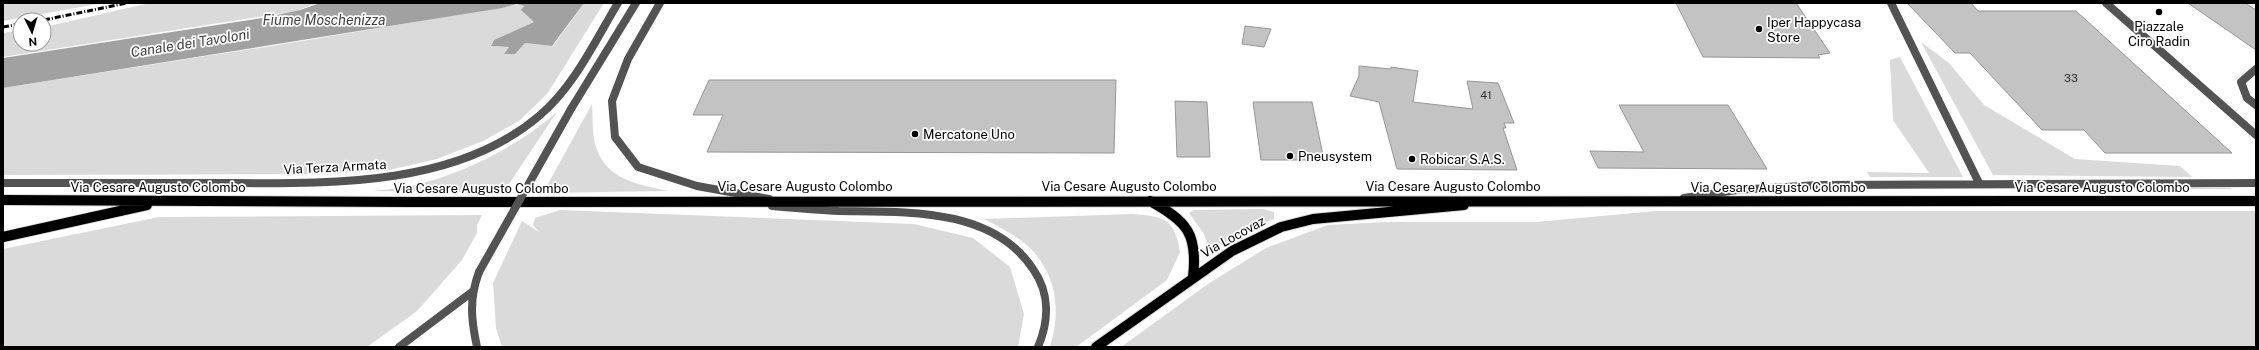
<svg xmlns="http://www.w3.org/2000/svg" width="2259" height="350" viewBox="0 0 2259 350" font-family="'Public Sans',sans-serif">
  <rect width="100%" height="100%" fill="#fff"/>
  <path fill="#dadada" d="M3 3H103L3 21Z
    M150 3H317L296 11 3 57V33L20 30V44H44V27Z
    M584 3H604L547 94 519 121 483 141 437 159 385 171 310 174 3 175V88L290 43 521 4 534 22 494 40 491 46 509 47 504 54 525 43 553 46Z
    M1921 42 1949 63 1984 105 2075 159 2180 166 2192 177 1993 175Z
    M1900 57 1963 177H1870L1867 172 1929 173 1893 120 1890 60Z
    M592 104C593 116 592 132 595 144 605 180 637 184 668 191L543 193Z
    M557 112 503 193 373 191C388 189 404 188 419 184 468 172 519 145 557 112Z
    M1801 188H2230L2232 189H1803Z
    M1263 209 1274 212V219L1255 226 1223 244H1207L1204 234 1189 213 1194 210Z
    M560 210 914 224 973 238 1010 267 1024 314 1018 347H502L496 328 493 283 522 221 539 232 533 225 535 218Z
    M1656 211H2255L2256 347H1121L1208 284 1266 248 1328 225 1385 222H1536Z
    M1132 214C1164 217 1174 217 1180 252L1167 280 1076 347H1050C1061 312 1057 276 1031 249 1018 236 999 227 984 219Z
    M482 215 477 225V233L462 260 417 311 367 347H3V249L159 217Z"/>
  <path fill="#a1a1a1" d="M320 3H584L552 46 525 43 515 54H504L509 47 491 46 494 40 534 22 521 10 524 6 517 4 502 8 3 88V58L262 18 300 10Z"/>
  <path fill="#c3c3c3" stroke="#979797" d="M1676 3H1796L1830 53 1818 55 1820 58 1703 57Z
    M1907 3H1971L1978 11H2076L2232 153H2105L2084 130H2042L1970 53H1955Z
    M2188 3H2245L2256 10V50Z
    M1245 26 1271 29 1264 47 1242 44Z
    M1359 66 1391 69V67L1418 71 1413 102 1473 109 1467 81 1498 83 1514 123H1504L1506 128H1503L1517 170 1397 169 1379 102 1350 96 1359 76Z
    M709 80H1116L1114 153 707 152 723 115H693Z
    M1175 101 1207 102 1210 157H1177Z
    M1253 102H1312L1324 160H1261Z
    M1619 105H1728L1767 169 1598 168 1590 151 1644 152Z"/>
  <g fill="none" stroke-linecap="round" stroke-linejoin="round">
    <defs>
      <path id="primary" d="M3 200 413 202 2256 201
        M1150 201C1187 221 1198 234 1193 277
        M3 237 147 205
        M1096 347 1232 251 1281 227 1313 219 1464 205"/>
    </defs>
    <use href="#primary" stroke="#dbdbdb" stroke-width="12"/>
    <path stroke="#535353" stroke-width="8" d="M1891 3 1979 183
      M2106 3 2256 135
      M2256 69 2241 82 2247 98 2256 105
      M1684 198 1737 190 1818 185 2256 183"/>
    <path stroke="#535353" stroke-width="8" d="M660 3 628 59 612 101 615 137 638 167 697 186 769 199
      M571 109 636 3
      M3 183C71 183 139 183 207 183 316 183 451 191 539 116 574 87 595 41 618 3
      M772 206C794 208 816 210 839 211 905 212 992 207 1033 269 1050 293 1049 321 1038 347
      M399 347 472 292
      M477 347C471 319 469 299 479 272"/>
    <use href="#primary" stroke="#000" stroke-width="10"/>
    <path stroke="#000" stroke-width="3" stroke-dasharray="6 2 1 2" stroke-linecap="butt" d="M44 20 127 3
      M3 27 20 24"/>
    <path stroke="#535353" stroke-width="8" d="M479 272 571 109"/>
  </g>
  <g fill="#000" stroke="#fff" stroke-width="1.5">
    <circle cx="2159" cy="12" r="4"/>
    <circle cx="1759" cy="29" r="4"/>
    <circle cx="915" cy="134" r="4"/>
    <circle cx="1290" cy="156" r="4"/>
    <circle cx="1412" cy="159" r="4"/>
  </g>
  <g text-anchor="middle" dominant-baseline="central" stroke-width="3.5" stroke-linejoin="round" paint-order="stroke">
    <g font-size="11" fill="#313131">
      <text x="2071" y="78">33</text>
      <text x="1486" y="95">41</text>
    </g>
    <g font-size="13" fill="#000" stroke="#fff" text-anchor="start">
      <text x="1767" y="22">Iper Happycasa<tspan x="1767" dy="15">Store</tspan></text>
      <text x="2159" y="26" text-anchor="middle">Piazzale<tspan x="2159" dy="15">Ciro Radin</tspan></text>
      <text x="923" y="134">Mercatone Uno</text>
      <text x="1298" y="156">Pneusystem</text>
      <text x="1420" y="159">Robicar S.A.S.</text>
    </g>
    <g font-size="13" fill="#000" stroke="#fff">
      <text transform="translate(335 167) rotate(-3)">Via Terza Armata</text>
      <text x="805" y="186">Via Cesare Augusto Colombo</text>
      <text x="1129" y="186">Via Cesare Augusto Colombo</text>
      <text x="1453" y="186">Via Cesare Augusto Colombo</text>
      <text x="158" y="187">Via Cesare Augusto Colombo</text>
      <text x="1778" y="187">Via Cesare Augusto Colombo</text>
      <text x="2102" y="187">Via Cesare Augusto Colombo</text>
      <text x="481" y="188">Via Cesare Augusto Colombo</text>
      <text transform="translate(1233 237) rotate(-29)">Via Locovaz</text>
    </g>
    <g font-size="14" font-style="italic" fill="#424242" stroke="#fff">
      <text x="324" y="20">Fiume Moschenizza</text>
      <text transform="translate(190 43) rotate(-9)">Canale dei Tavoloni</text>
    </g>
  </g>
  <rect width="2259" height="350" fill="none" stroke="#000000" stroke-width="8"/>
  <g transform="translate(32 32) rotate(175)"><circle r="19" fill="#ffffff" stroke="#999999"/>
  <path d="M0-3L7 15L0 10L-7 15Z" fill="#000000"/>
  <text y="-6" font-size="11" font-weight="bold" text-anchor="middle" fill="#000000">N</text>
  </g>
</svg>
